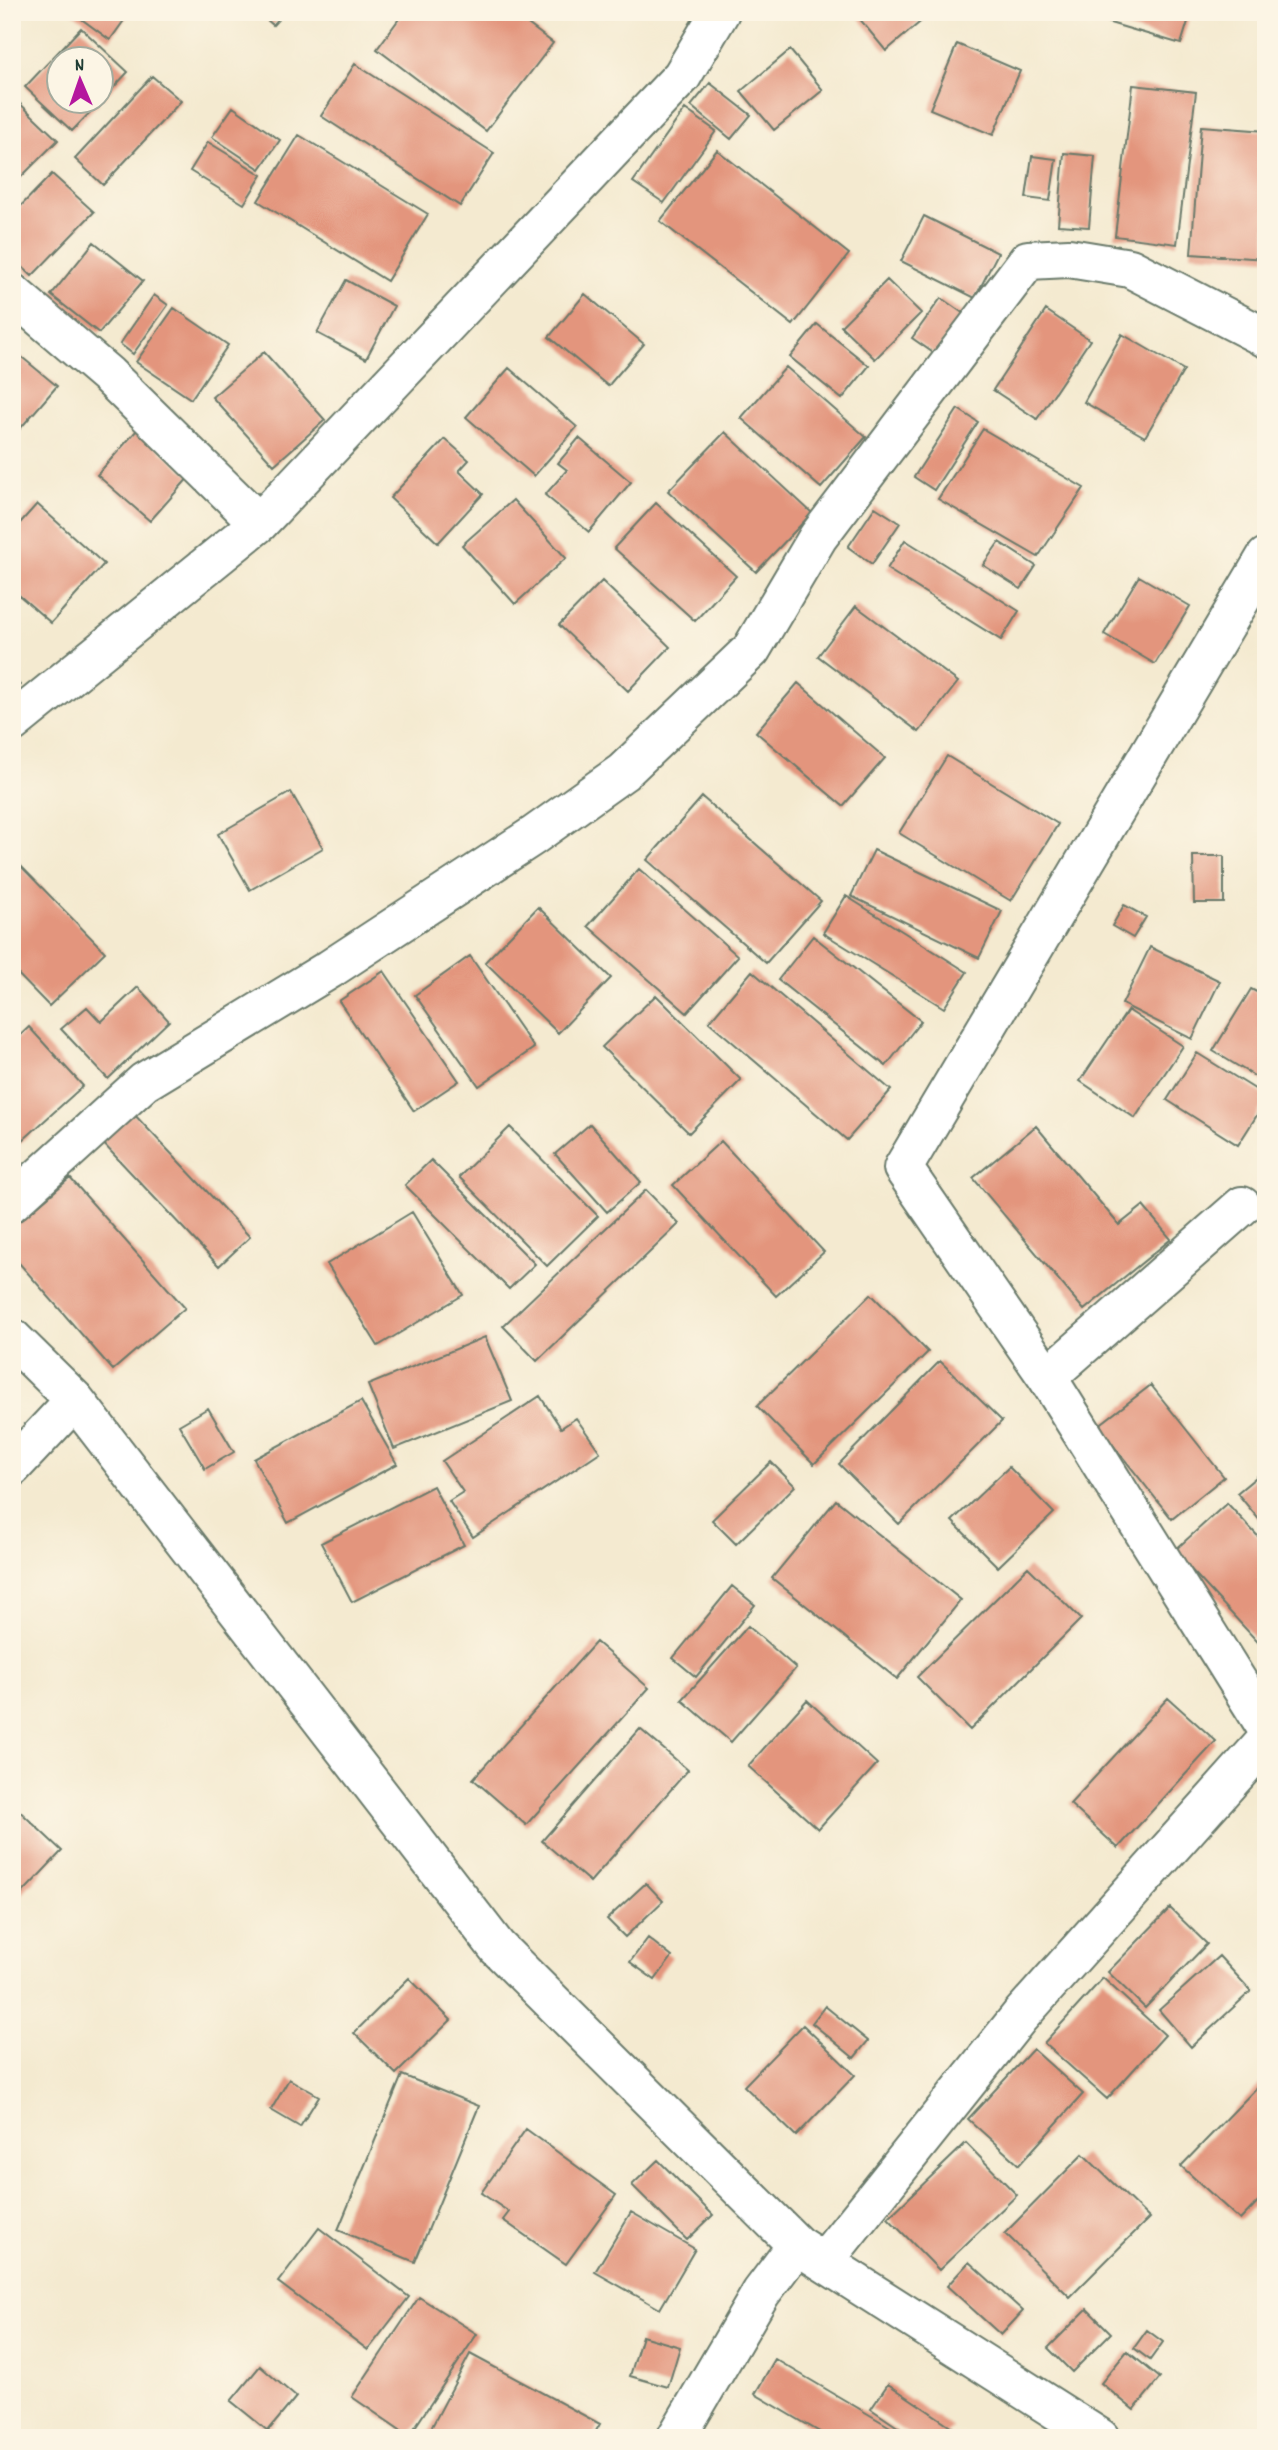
<svg xmlns="http://www.w3.org/2000/svg" width="1278" height="2450" viewBox="0 0 1278 2450" font-family="Dekko,sans-serif">
  <rect width="100%" height="100%" fill="#fcf5e5"/>
  <filter id="ink" filterUnits="userSpaceOnUse"><feTurbulence type="fractalNoise" baseFrequency=".0143" numOctaves="2"/><feDisplacementMap in="SourceGraphic" scale="14" xChannelSelector="R" yChannelSelector="G"/><feConvolveMatrix kernelMatrix="1 2 1 2 8 2 1 2 1" color-interpolation-filters="sRGB"/></filter>
  <filter id="wash" filterUnits="userSpaceOnUse"><feTurbulence type="fractalNoise" baseFrequency=".00686" numOctaves="4" result="noise"/><feDisplacementMap in="SourceGraphic" scale="28" xChannelSelector="R" yChannelSelector="G"/><feGaussianBlur stdDeviation="1.57" result="paint"/><feColorMatrix in="noise" values="0 0 0 0 0 0 0 0 0 0 0 0 0 0 0 0 0 1.4 0 .05"/><feComposite in="paint" operator="in"/></filter>
  <g filter="url(#wash)">
    <rect width="100%" height="100%" fill="#f4ead0"/>
    <g id="blocks">
      <path fill="#e3957d" d="M72 12H130L110 40Z
        M258 12H285L273 25Z
        M404 12H512L553 43 486 131 377 49Z
        M854 12H932L886 51Z
        M1084 12H1191L1181 44 1083 15Z
        M81 28 128 72 102 100V60H60V102H100L72 131 25 87Z
        M957 44 1020 71 993 135 930 109Z
        M790 50 823 90 774 130 741 91Z
        M355 64 494 153 460 206 321 116Z
        M152 76 181 101 103 185 75 159Z
        M710 83 751 115 731 139 691 106Z
        M1133 85 1196 92 1177 244 1115 236Z
        M12 96 58 140 12 186Z
        M233 107 280 140 260 169 212 137Z
        M685 109 716 131 664 203 633 182Z
        M1201 126 1266 131V259L1191 254Z
        M299 135 428 214 387 281 258 201Z
        M208 142 262 175 244 204 190 171Z
        M717 150 849 254 793 325 660 221Z
        M1064 153 1095 156 1089 227 1058 225Z
        M1032 156 1056 159 1050 201 1026 198Z
        M52 174 94 212 32 276 12 257V215Z
        M924 216 998 253 975 298 901 261Z
        M94 242 143 281 99 333 51 295Z
        M346 280 394 306 366 359 317 333Z
        M887 280 921 313 875 359 841 326Z
        M585 294 644 344 608 386 549 337Z
        M154 295 168 305 133 354 120 344Z
        M941 298 964 314 935 354 912 338Z
        M174 308 228 345 191 399 136 362Z
        M1046 310 1090 340 1037 419 993 390Z
        M817 324 869 366 842 399 790 357Z
        M1122 334 1184 370 1145 437 1084 402Z
        M12 349 57 386 12 438Z
        M264 352 325 420 274 465 212 397Z
        M786 367 866 437 821 488 741 418Z
        M509 368 577 427 534 476 466 417Z
        M958 409 978 422 934 490 914 477Z
        M983 429 1084 488 1038 557 938 499Z
        M137 430 190 476 150 521 97 475Z
        M725 432 812 513 756 572 668 491Z
        M579 438 631 482 589 532 545 495 567 470 558 463Z
        M445 439 469 460 459 471 483 494 438 543 390 498Z
        M513 500 566 558 515 604 462 545Z
        M656 503 736 576 695 621 614 548Z
        M37 504 104 564 51 623 12 589V532Z
        M875 507 900 523 872 564 848 547Z
        M905 540 1019 611 1001 640 887 569Z
        M999 542 1036 566 1021 589 983 565Z
        M1139 576 1190 606 1155 664 1104 634Z
        M602 581 670 647 628 691 559 625Z
        M856 606 958 682 919 732 818 656Z
        M12 677 20 685 12 692Z
        M798 683 885 758 843 806 756 732Z
        M947 756 1058 824 1011 901 899 833Z
        M291 792 323 848 250 890 218 834Z
        M702 797 821 901 766 963 647 860Z
        M874 850 1002 911 979 958 851 896Z
        M1193 856H1224V903H1194Z
        M12 857 105 952 49 1006 12 968Z
        M639 869 738 956 687 1013 588 926Z
        M846 896 967 972 944 1008 823 933Z
        M1124 905 1146 917 1133 938 1112 926Z
        M538 907 611 978 558 1033 485 962Z
        M813 936 921 1021 886 1066 778 980Z
        M1150 947 1220 981 1192 1039 1122 1004Z
        M470 956 534 1048 479 1086 415 995Z
        M384 971 459 1081 414 1111 339 1001Z
        M752 971 891 1090 847 1140 709 1022Z
        M138 987 169 1021 108 1079 61 1029 87 1007 101 1022Z
        M1251 989 1266 997V1083L1213 1051Z
        M656 995 741 1080 689 1133 602 1047Z
        M1128 1010 1183 1046 1135 1118 1080 1081Z
        M29 1027 83 1086 12 1150V1043Z
        M1197 1053 1266 1096V1101L1238 1145 1167 1100Z
        M131 1111 250 1237 219 1266 100 1140Z
        M590 1124 641 1182 607 1212 555 1154Z
        M1036 1126 1119 1225 1143 1206 1171 1239 1084 1310 973 1178Z
        M510 1127 598 1216 547 1266 459 1177Z
        M721 1141 824 1252 776 1296 673 1185Z
        M431 1160 535 1264 509 1289 405 1185Z
        M70 1178 185 1308 113 1370 12 1255V1228Z
        M646 1190 679 1224 537 1361 503 1326Z
        M412 1212 463 1295 378 1346 327 1264Z
        M871 1294 928 1352 814 1464 757 1406Z
        M485 1337 512 1401 394 1449 368 1385Z
        M940 1361 1002 1421 899 1524 839 1464Z
        M1151 1385 1224 1477 1172 1519 1098 1426Z
        M540 1396 561 1428 576 1418 600 1452 473 1537 449 1501 463 1492 442 1461Z
        M361 1401 397 1464 288 1523 254 1459Z
        M208 1408 234 1452 205 1469 179 1425Z
        M771 1462 795 1486 736 1544 712 1520Z
        M1009 1467 1054 1513 998 1567 952 1521Z
        M1266 1469V1528L1237 1493Z
        M433 1486 464 1545 352 1602 321 1543Z
        M836 1500 961 1600 897 1679 772 1578Z
        M1227 1503 1266 1545V1651L1174 1551Z
        M1028 1567 1081 1619 970 1730 917 1677Z
        M732 1586 755 1605 696 1677 673 1658Z
        M748 1626 796 1668 731 1742 682 1700Z
        M596 1642 649 1688 526 1825 473 1779Z
        M1168 1698 1216 1741 1118 1848 1070 1804Z
        M807 1700 877 1764 818 1829 748 1766Z
        M640 1729 688 1770 590 1882 542 1841Z
        M12 1804 62 1851 12 1904Z
        M646 1883 663 1901 625 1937 607 1919Z
        M1170 1908 1207 1944 1145 2008 1108 1972Z
        M648 1938 672 1957 655 1980 630 1962Z
        M1219 1956 1251 1991 1191 2047 1159 2010Z
        M409 1978 451 2020 396 2074 354 2033Z
        M1103 1978 1165 2035 1107 2099 1044 2043Z
        M825 2006 868 2041 854 2058 812 2023Z
        M803 2025 855 2075 796 2136 744 2086Z
        M1033 2049 1083 2094 1019 2165 968 2119Z
        M402 2075 479 2106 415 2262 338 2230Z
        M1266 2078V2193L1240 2220 1181 2166Z
        M289 2079 319 2096 300 2127 271 2110Z
        M526 2129 616 2195 566 2264 503 2220 509 2212 481 2193Z
        M966 2143 1017 2195 939 2270 888 2218Z
        M1083 2154 1149 2218 1070 2297 1005 2233Z
        M658 2160 713 2215 687 2240 632 2185Z
        M631 2212 695 2249 660 2309 595 2272Z
        M319 2228 409 2297 368 2350 278 2282Z
        M969 2262 1023 2311 1001 2335 947 2286Z
        M419 2297 477 2334 409 2436 352 2397Z
        M1087 2309 1111 2333 1072 2372 1048 2348Z
        M1147 2330 1163 2342 1150 2360 1134 2348Z
        M642 2336 680 2347 668 2387 630 2376Z
        M1127 2351 1160 2378 1134 2410 1101 2383Z
        M470 2354 600 2424 592 2438H435L428 2434Z
        M775 2359 897 2431 893 2438H830L755 2394Z
        M260 2366 296 2397 268 2431 231 2401Z
        M888 2384 952 2427 944 2438H914L871 2409Z"/>
    </g>
  </g>
  <g filter="url(#ink)">
    <use href="#blocks" fill-opacity="0" stroke="#6a7a6b" stroke-width="2"/>
    <g fill="none" stroke-linecap="round" stroke-linejoin="round">
      <defs>
        <path id="minor" d="M12 293 108 375 259 523
          M1266 557 903 1168 1047 1377 1266 1727
          M12 723 259 523 682 76 720 12
          M12 1202 144 1082 330 969 533 836 623 772 751 650 818 537 1028 260 1069 258 1130 268 1266 338
          M12 1338 75 1400 497 1947 797 2245 1100 2438
          M1047 1377 1242 1206
          M12 1467 75 1400
          M825 2260 1020 2016 1266 1741
          M676 2438 761 2293 797 2245"/>
      </defs>
      <use href="#minor" stroke="#6a7a6b" stroke-width="42"/>
      <use href="#minor" stroke="#fff" stroke-width="38"/>
    </g>
  </g>
  <rect width="1278" height="2450" fill="none" stroke="#fcf5e5" stroke-width="42"/>
  <g transform="translate(80 80) rotate(358)"><circle r="33" fill="#fcf5e5" stroke="#a4ab9e" stroke-width="2"/>
  <path d="M0-5L12 26L0 18L-12 26Z" fill="#b5179e"/>
  <text y="-10" font-size="19" font-weight="bold" text-anchor="middle" fill="#1f3d34">N</text>
  </g>
</svg>
